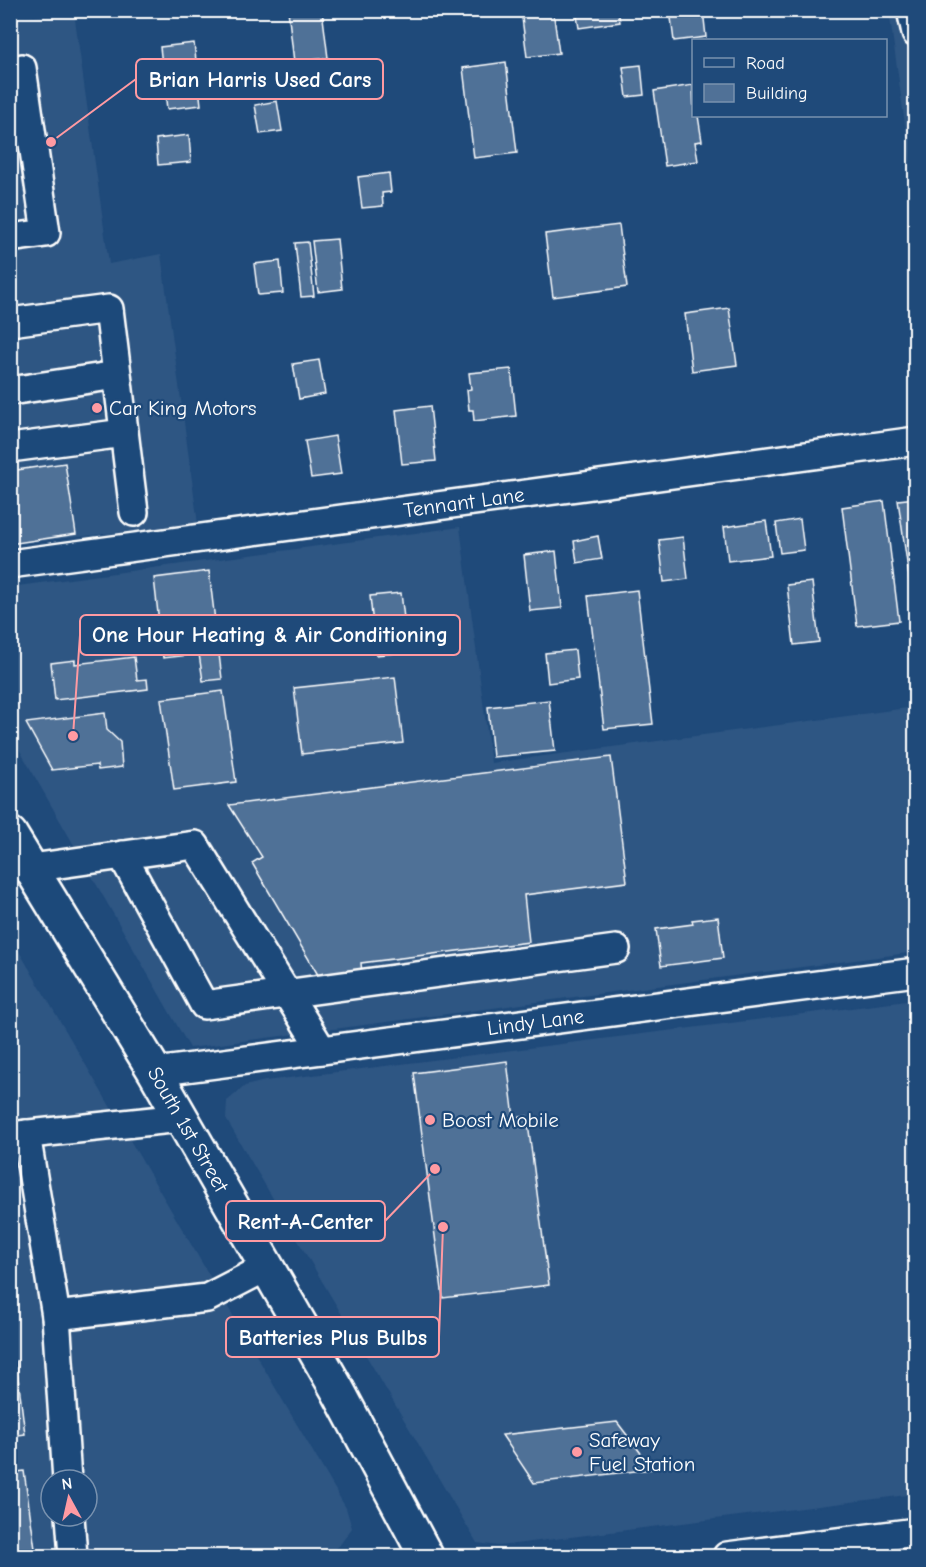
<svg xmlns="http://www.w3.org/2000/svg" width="926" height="1567" viewBox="0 0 926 1567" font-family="'Comic Neue',sans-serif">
  <rect width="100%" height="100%" fill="#1f4a7a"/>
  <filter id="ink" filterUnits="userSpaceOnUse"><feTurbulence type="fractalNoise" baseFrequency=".0167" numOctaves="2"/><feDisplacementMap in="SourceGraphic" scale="12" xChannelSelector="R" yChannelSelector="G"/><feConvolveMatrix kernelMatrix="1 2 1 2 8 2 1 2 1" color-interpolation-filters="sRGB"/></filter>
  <g filter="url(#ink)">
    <path fill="#2e5683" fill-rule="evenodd" d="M889 11H915V195Z
      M74 12 109 264 161 254 198 524 11 544 10 20Z
      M460 527 491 763 915 707V952L190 1048 11 735 10 587Z
      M10 936 346 1508 352 1528 339 1546 324 1556H11ZM51 1480H87V1516H51Z
      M915 1000V1494L499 1546 477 1543 226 1119 227 1101 245 1086 265 1081Z"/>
    <path fill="#507197" stroke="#fff" stroke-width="1.5" d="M288 10H322L328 58 294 62Z
      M521 10H553L559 53 527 57Z
      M576 10H618L620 22 579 28Z
      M670 10H703L706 37 674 41Z
      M194 43 201 105 167 109 160 47Z
      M506 62 517 153 474 158 463 68Z
      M641 65 644 95 627 97 623 67Z
      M693 85 694 116H698L702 141 695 142 698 161 665 166 654 91Z
      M277 101 282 131 260 134 255 105Z
      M189 135 191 162 158 165 156 139Z
      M389 173 391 192 382 193 383 206 362 208 358 177Z
      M619 225 627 287 553 297 545 234Z
      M337 239 342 289 318 292 312 241Z
      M308 242 314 296 301 297 295 243Z
      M280 261 283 293 258 295 254 264Z
      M729 308 737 365 692 371 685 314Z
      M319 360 325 394 299 399 293 364Z
      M511 369 516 416 474 421 473 410H469L467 390 471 389 469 373Z
      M430 406 436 461 402 464 396 410Z
      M335 436 341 474 311 478 305 441Z
      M65 463 76 534 10 544V471Z
      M916 498V626L898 500Z
      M884 501 899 621 857 626 842 507Z
      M800 519 804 550 780 553 776 523Z
      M766 521 771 556 728 561 724 527Z
      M598 536 602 559 577 563 574 541Z
      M683 537 688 579 664 582 659 540Z
      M556 551 562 608 530 611 524 555Z
      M209 571 222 679 203 681 199 654 163 658 154 578Z
      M812 582 819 642 794 645 787 585Z
      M637 590 653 724 604 729 588 596Z
      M401 593 408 652 376 655 370 596Z
      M575 650 578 679 548 683 545 653Z
      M134 657 137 680 147 679 148 689 55 700 51 663 75 660V664Z
      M395 677 403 743 302 754 294 688Z
      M223 691 236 782 174 790 161 699Z
      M549 700 555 751 493 757 488 707Z
      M105 713 107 730 120 742 122 767 98 770 97 765 52 770 26 723Z
      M611 757 627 882 524 895 529 942 361 963 362 974 321 980 252 863 262 857 229 805Z
      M718 917 723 958 661 966 656 929 693 924 692 920Z
      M507 1061 514 1118 527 1116 549 1285 443 1298 414 1073Z
      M10 1361H16L25 1434 10 1436Z
      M617 1422 653 1469 534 1483 502 1435Z
      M24 1471 36 1556H10V1473Z"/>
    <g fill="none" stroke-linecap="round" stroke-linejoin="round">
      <defs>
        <g id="minor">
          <path d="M911 10 916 33"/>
          <path d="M10 238 46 233 22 68"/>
          <path d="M10 322 109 309 134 512"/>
          <path d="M10 391 117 375"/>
          <path d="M10 448 124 433"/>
          <path id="s1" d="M10 564 916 441"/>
          <path d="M122 855 204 1005 616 949"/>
          <path d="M31 868 195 845 322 1050"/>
          <path id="s2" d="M155 1072 916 972"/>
          <path d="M26 1134 56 1316"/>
          <path d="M10 1136 181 1118"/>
          <path d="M67 1480 56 1316 207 1298 267 1267"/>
          <path d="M70 1516 73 1556"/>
          <path d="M727 1556 916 1532"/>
        </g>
        <g id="major">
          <path id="s3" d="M10 834 155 1072 337 1389 426 1556"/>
        </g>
      </defs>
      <use href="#minor" stroke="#fff" stroke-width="32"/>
      <use href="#major" stroke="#fff" stroke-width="38"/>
      <use href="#minor" stroke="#1f4a7a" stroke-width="27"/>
      <use href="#major" stroke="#1f4a7a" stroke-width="33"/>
    </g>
  </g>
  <g fill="#ff9aa2" stroke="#1f4a7a" stroke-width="2">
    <circle cx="97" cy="408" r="6"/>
    <circle cx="430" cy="1120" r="6"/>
    <circle cx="577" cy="1452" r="6"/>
  </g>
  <g text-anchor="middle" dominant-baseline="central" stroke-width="4.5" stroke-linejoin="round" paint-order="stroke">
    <g font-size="21" fill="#fff" stroke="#1f4a7a" text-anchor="start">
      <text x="109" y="408">Car King Motors</text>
      <text x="442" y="1120">Boost Mobile</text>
      <text x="589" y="1440">Safeway<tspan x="589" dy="24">Fuel Station</tspan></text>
    </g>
    <g font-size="21" fill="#fff" stroke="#1f4a7a">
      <text stroke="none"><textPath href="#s1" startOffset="458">Tennant Lane</textPath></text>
      <text stroke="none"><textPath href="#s2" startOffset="384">Lindy Lane</textPath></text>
      <text stroke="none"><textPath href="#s3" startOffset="345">South 1st Street</textPath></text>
    </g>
  </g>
  <path fill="none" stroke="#ff9aa2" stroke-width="2" d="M51 142L136 79M73 736L80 635M435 1169L385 1221M443 1227L439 1337"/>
  <g fill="#ff9aa2" stroke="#1f4a7a" stroke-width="2">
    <circle cx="51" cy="142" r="6"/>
    <circle cx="73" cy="736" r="6"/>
    <circle cx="435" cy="1169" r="6"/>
    <circle cx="443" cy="1227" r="6"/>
  </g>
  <g fill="#1f4a7a" stroke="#ff9aa2" stroke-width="2">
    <rect x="136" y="59" width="247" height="40" rx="6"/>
    <rect x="80" y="615" width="380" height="40" rx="6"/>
    <rect x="226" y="1201" width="159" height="40" rx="6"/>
    <rect x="226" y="1317" width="213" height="40" rx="6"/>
  </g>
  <g font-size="22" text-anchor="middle" font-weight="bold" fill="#fff">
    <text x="260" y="87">Brian Harris Used Cars</text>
    <text x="270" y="642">One Hour Heating &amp; Air Conditioning</text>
    <text x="305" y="1229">Rent-A-Center</text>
    <text x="333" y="1345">Batteries Plus Bulbs</text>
  </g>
  <rect width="926" height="1567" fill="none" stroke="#1f4a7a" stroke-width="36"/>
  <rect x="18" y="18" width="890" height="1531" fill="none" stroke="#fff" stroke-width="2" filter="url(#ink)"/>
  <rect x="692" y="39" width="195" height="78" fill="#1f4a7a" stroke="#7992af" stroke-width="1.5"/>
  <rect x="704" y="58" width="30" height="9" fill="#1f4a7a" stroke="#7992af" stroke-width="1.5"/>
  <text x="746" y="69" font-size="18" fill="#ffffff">Road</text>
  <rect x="704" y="84" width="30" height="18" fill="#507197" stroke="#7992af" stroke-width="1.5"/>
  <text x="746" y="99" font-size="18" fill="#ffffff">Building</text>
  <g transform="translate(69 1498) rotate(352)"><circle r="28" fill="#1f4a7a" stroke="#7992af" stroke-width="1.5"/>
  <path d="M0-4.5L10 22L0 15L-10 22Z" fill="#ff9aa2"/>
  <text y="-9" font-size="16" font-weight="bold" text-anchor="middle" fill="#ffffff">N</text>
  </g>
</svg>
